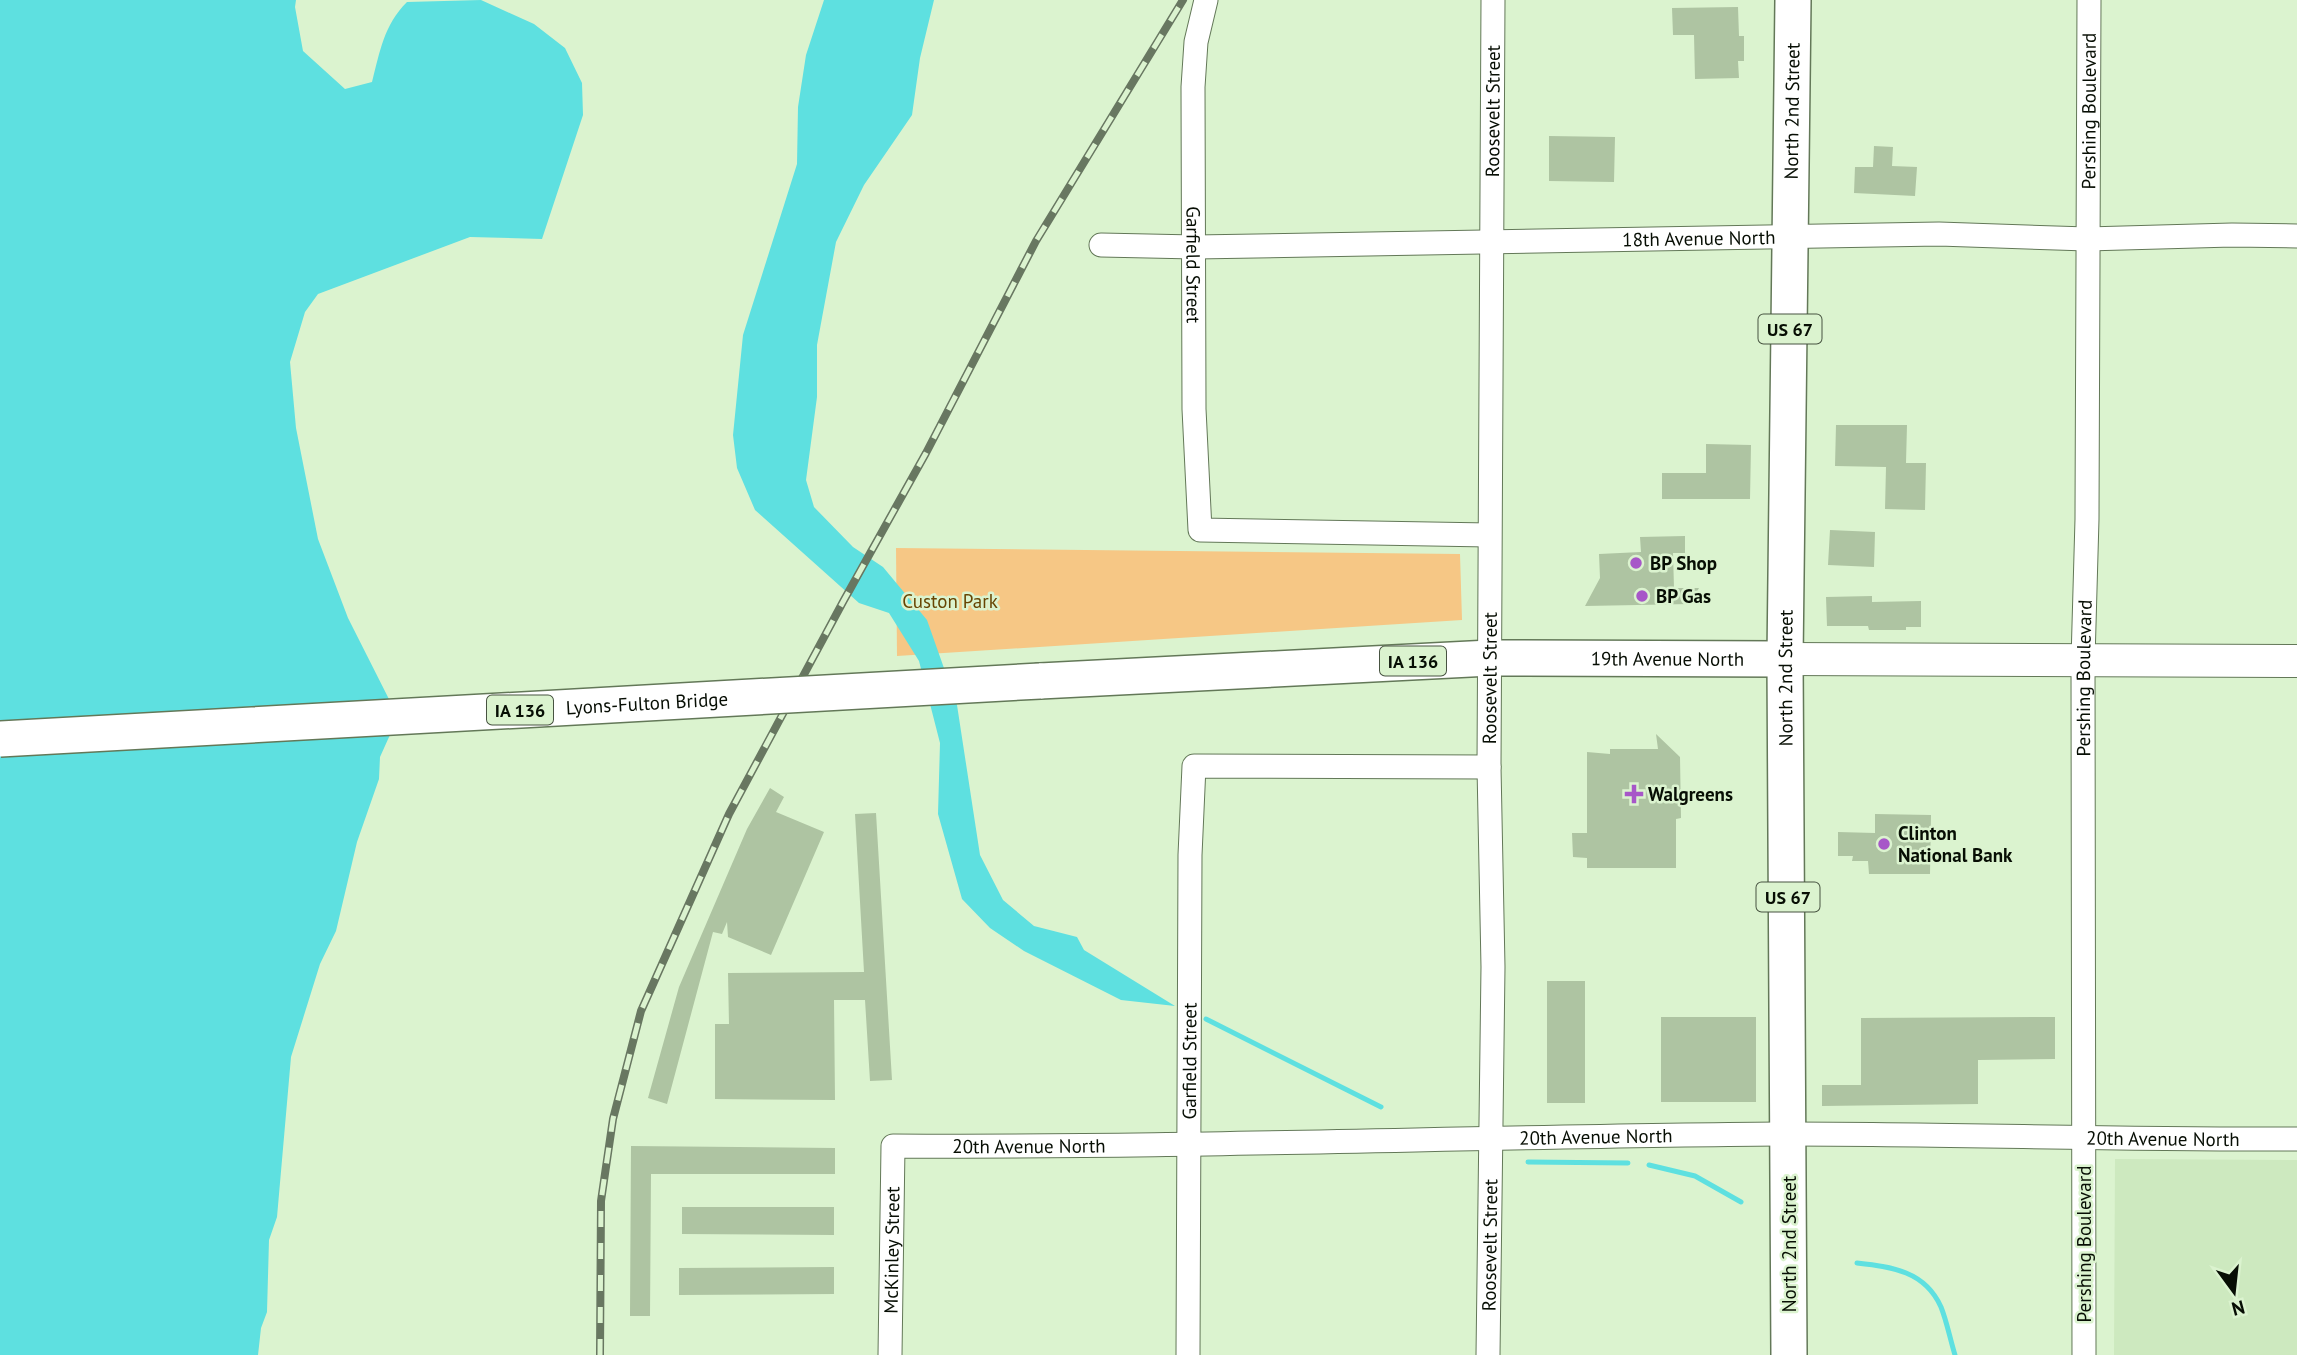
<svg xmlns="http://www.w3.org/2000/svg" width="2297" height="1355" viewBox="0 0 2297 1355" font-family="'PT Sans',sans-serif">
  <rect width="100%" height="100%" fill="#dbf3cf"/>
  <path fill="#cde9bf" d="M2115 1159 2297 1160V1355H2114Z"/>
  <path fill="#f6c785" d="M896 548 1460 554 1462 620 897 656Z"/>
  <path fill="#5ee0e0" d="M0 0H296L295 7 303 51 345 89 372 82C380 51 384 25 407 2L481 0 534 24 565 48 582 83 583 115 542 239 470 237 318 294 305 312 290 362 296 428 318 539 348 618 398 717 380 757 379 779 357 842 336 931 320 964 291 1057 277 1217 269 1240 267 1312 261 1328 258 1355H0Z
    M824 0H934L920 58 912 115 864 185 836 242 817 345V397L806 480 814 507 853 547 883 567 927 620 957 705 980 855 1003 900 1034 926 1077 937 1084 950 1175 1006 1121 1000 1024 951 990 928 962 899 938 814 940 743 919 661 889 613 859 603 755 510 737 468 733 435 743 335 797 164 798 107 806 55Z"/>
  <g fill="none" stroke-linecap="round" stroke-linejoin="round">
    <path stroke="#5ee0e0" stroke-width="5" d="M1206 1019 1381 1107
      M1528 1162 1628 1163
      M1649 1165 1695 1176 1741 1202
      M1857 1263C1892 1267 1925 1271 1941 1307 1947 1322 1950 1339 1955 1355"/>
  </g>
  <path fill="#aec4a2" d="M1738 7 1739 36H1744V61H1738L1739 78 1695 79 1694 35H1673L1672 8Z
    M1549 136 1615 137 1614 182 1549 181Z
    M1874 146 1893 147 1892 166 1917 167 1915 196 1854 193 1855 167H1873Z
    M1836 425H1907L1906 463H1926L1925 510 1885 509 1886 467 1835 466Z
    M1706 444 1751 445 1750 499H1662V473H1706Z
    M1830 530 1875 532 1874 567 1828 565Z
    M1685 536V553H1673L1674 588H1699L1690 604 1585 606 1600 578 1599 554 1641 552 1640 537Z
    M1872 596V602L1921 601V627H1906V630H1869L1868 626H1827L1826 597Z
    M1656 734 1680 757 1681 818 1676 819V868H1587V858L1573 857 1572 833H1587V752L1610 754V749H1658Z
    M770 788 784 797 776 812 824 832 771 955 728 937 727 922 722 934 713 932 667 1104 648 1098 679 987 747 829Z
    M876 813 892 1080 870 1081 865 1000H834L835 1100 715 1099V1024H729L728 973 864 972 855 814Z
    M1875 814 1931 815 1930 874H1869L1868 861H1852L1853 856H1838V832L1875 833Z
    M1547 981H1585V1103H1547Z
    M1661 1017H1756V1102H1661Z
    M2055 1017V1059L1978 1060V1104L1822 1106V1085H1861V1018Z
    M631 1146 835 1148V1174H651L650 1316H630Z
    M682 1207H834V1235L682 1234Z
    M834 1267V1294L679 1295V1268Z"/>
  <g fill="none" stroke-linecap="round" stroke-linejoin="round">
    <defs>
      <g id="minor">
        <path id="s1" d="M1206 0 1196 42 1193 87 1194 409 1200 530 1489 535"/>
        <path id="s2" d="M1101 245 1195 247 1939 234 2087 239 2232 235 2297 236"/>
        <path id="s3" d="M890 1355 893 1146C1192 1148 1490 1136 1789 1134 1958 1134 2128 1140 2297 1139"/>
        <path id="s4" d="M1188 1355 1190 855 1194 766 1489 767"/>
        <path id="s5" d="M1488 1355 1493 967 1489 767 1493 0"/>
        <path id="s6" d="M2084 1355 2083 660 2087 519 2089 0"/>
      </g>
      <path id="secondary" d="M1785 659 2297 661"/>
      <g id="primary">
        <path id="s7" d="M1040 681 1490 658 1785 659"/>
        <path id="s8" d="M1789 1355 1785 659 1793 0"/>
      </g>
    </defs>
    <use href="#minor" stroke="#637858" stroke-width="25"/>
    <use href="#secondary" stroke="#637858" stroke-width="34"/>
    <use href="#primary" stroke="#637858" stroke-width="38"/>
    <use href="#minor" stroke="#fff" stroke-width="23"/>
    <use href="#secondary" stroke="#fff" stroke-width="32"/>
    <use href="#primary" stroke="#fff" stroke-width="35"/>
    <defs>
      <path id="rail" d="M600 1355 601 1201 613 1119 641 1011 729 814 844 600 926 453 1036 241 1183 0"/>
    </defs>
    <use href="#rail" stroke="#687761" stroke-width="8"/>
    <use href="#rail" stroke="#dbf3cf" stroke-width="5" stroke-dasharray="16" stroke-linecap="butt"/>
    <defs>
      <g id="primary-bridge">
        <path id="s9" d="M0 739 1040 681"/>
      </g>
    </defs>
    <use href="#primary-bridge" stroke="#637858" stroke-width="38" stroke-linecap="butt"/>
    <use href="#primary-bridge" stroke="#fff" stroke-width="35"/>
  </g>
  <g fill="#a757c8" stroke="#dbf3cf" stroke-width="2.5">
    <circle cx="1636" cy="563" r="7"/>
    <circle cx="1642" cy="596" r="7"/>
    <path d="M1630.5 783.5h7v7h7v7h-7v7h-7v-7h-7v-7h7z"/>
    <circle cx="1884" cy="844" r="7"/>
  </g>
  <g text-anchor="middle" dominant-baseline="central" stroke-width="5" stroke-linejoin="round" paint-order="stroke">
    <g fill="#dbf3cf" stroke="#475341" stroke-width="2">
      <rect x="1758.5" y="314.5" width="63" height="29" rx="5"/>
      <rect x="1380" y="646.5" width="66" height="29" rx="5"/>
      <rect x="487" y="695.5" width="66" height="29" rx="5"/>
      <rect x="1756.5" y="882.5" width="63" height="29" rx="5"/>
    </g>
    <g font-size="18" font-weight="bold" fill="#070e04">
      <text x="1790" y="329">US 67</text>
      <text x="1413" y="661">IA 136</text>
      <text x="520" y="710">IA 136</text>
      <text x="1788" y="897">US 67</text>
    </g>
    <g font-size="19" fill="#070e04" stroke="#dbf3cf">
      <text stroke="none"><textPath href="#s5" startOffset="1244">Roosevelt Street</textPath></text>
      <text stroke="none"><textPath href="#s8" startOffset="1244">North 2nd Street</textPath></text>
      <text stroke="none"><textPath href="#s6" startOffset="1244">Pershing Boulevard</textPath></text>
      <text stroke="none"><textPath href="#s2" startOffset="598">18th Avenue North</textPath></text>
      <text stroke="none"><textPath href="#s1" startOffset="266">Garfield Street</textPath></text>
      <text stroke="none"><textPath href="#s7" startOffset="628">19th Avenue North</textPath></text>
      <text stroke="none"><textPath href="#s5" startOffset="677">Roosevelt Street</textPath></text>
      <text stroke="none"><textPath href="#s8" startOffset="677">North 2nd Street</textPath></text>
      <text stroke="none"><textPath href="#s6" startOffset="677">Pershing Boulevard</textPath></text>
      <text stroke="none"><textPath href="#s9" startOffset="648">Lyons-Fulton Bridge</textPath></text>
      <text stroke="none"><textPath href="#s4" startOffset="294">Garfield Street</textPath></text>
      <text stroke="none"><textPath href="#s3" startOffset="912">20th Avenue North</textPath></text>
      <text stroke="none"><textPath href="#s3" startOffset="1479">20th Avenue North</textPath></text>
      <text stroke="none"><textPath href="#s3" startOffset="345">20th Avenue North</textPath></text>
      <text stroke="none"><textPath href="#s5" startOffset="110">Roosevelt Street</textPath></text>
      <text transform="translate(1789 1244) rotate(-90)">North 2nd Street</text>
      <text transform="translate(2084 1244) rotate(-90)">Pershing Boulevard</text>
      <text stroke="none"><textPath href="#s3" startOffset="105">McKinley Street</textPath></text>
    </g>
    <g font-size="19" font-weight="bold" fill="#070e04" stroke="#dbf3cf" text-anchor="start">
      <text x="1650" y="563">BP Shop</text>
      <text x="1656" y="596">BP Gas</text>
      <text x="1648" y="794">Walgreens</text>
      <text x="1898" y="833">Clinton<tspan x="1898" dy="22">National Bank</tspan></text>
    </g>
    <g font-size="19" fill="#674402" stroke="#dbf3cf">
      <text x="950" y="601">Custon Park</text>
    </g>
  </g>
  <g transform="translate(2234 1292) rotate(165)" stroke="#dbf3cf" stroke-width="5" paint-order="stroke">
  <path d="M0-5L12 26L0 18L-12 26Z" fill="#070e04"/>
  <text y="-10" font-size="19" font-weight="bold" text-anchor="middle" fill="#070e04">N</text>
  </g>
</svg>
